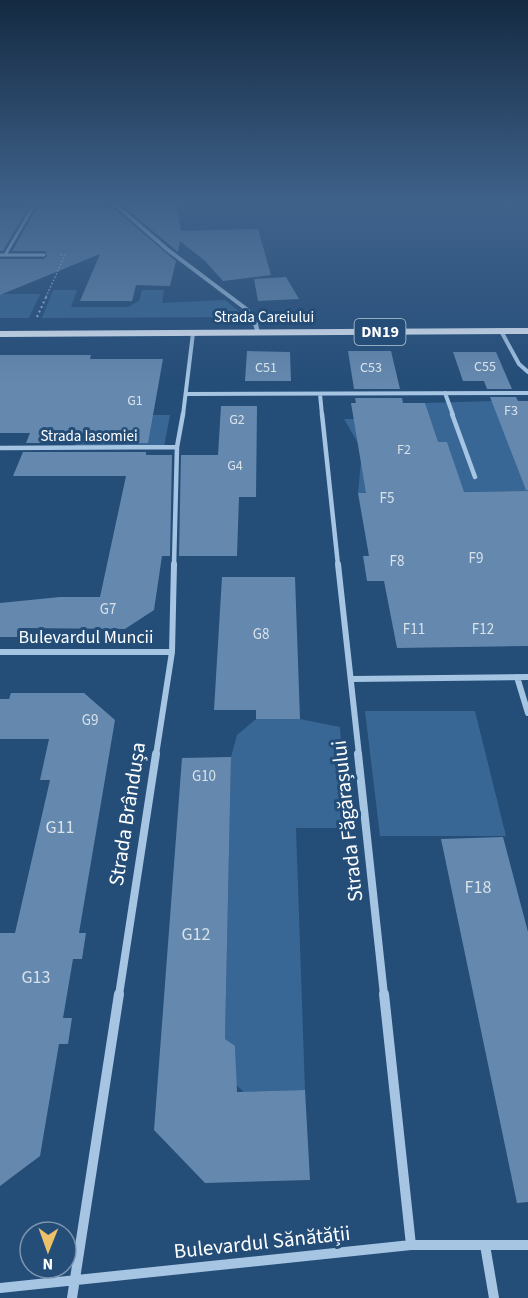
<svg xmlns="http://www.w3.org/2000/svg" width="528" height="1298" viewBox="0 0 528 1298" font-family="'Source Sans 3',sans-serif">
  <rect width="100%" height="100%" fill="#244d78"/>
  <path fill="#386795" d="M46 202H99L104 205 102 209 61 208 19 247Z
    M53 290H77L71 307H128L139 301 142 290H164L162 303 225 300 246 317 42 318Z
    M0 294H40L29 318H0Z
    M492 401 528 459V491L358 493 361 461 453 460 447 442 358 443 344 419H429L425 403Z
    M153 415H170L164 447 74 448 85 419Z
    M365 711H475L506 836H380Z
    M256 719H300L340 727 347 828H296L305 1090 244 1092 236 1085 235 1047 225 1039 231 757 237 735Z"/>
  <path fill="#6589ae" d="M176 203 181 231 258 229 271 275 223 281 205 261 180 241 178 252 125 208H129L126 204Z
    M0 208H28L3 251H0Z
    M37 208H113L176 261 170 286 136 285 132 301H80L100 254 0 295V259H44L47 256 45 251H12Z
    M286 277 299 299 258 301 254 279Z
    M247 351 290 352 291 381H245Z
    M348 351H391L400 389H354Z
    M453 352H496L512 389H487L484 381H463Z
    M0 355H91L90 359H163L148 443H26L30 433H0Z
    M490 397H516L518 401H528V490H526Z
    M355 398H402L403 403H425L438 442H447L464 492 528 491V646L397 648 384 581H367L363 556H369L358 493H366L351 403H356Z
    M221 406H257L256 497H239L237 556H179L181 455H218Z
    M23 452H146V455H172L170 556H162L154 610 125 629 24 628 21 637H0V603L60 597H100L126 476H13Z
    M222 577H295L300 719H256V710H214Z
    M11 693H84L115 720 79 933H86L82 959H73L63 1018H72L68 1044H59L40 1156 0 1186V933H15L50 780H40L49 739H0V699H9Z
    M231 757 225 1039 235 1046 237 1092 305 1090 310 1180 205 1183 154 1130 182 758Z
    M503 837 528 932V1202L517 1203 441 839Z"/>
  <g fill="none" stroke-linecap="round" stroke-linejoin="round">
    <path stroke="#a5c5e3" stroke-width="1.5" stroke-dasharray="1.5 2" stroke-linecap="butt" d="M46 297 65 255H60"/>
    <path stroke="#a5c5e3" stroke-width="2" stroke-dasharray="2 3" stroke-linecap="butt" d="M37 317 47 295"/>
    <path stroke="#a5c5e3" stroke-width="3" d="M0 255H44
      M5 255 36 202"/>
    <path stroke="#a5c5e3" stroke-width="4" d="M501 331 519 364 528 372
      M445 393 453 415
      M187 394 528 393
      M320 394 322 415
      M183 415 193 333"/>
    <path stroke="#a5c5e3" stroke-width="4.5" d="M322 414 338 565
      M452 414 475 477
      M0 448 177 447
      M174 565 177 447 183 414"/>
    <path stroke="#a5c5e3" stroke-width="6" d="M338 564 359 755
      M0 652H172
      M517 677 528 713
      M352 679 528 677
      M156 755 172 652 174 564"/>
    <path stroke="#a5c5e3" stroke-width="8" d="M358 754 384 995
      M119 995 156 754"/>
    <path stroke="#a5c5e3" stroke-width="10" d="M384 994 411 1245
      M485 1245 494 1298
      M0 1288 411 1245H528
      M72 1298 119 994"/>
    <path fill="#a5c5e3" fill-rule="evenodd" d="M115 202 170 249 247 307 257 319 260 333H256L251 319 243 309 166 251 110 202Z"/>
    <path fill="#e5effc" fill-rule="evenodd" d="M528 328V334L0 337V331Z"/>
  </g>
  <linearGradient id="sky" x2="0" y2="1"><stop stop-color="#142a42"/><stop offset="0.53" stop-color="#3f628b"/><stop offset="1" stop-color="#3f628b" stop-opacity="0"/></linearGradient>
  <rect width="528" height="384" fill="url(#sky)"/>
  <g text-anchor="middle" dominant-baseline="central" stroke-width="6" stroke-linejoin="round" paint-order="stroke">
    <g font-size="14" fill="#d8e2eb">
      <text x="485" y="367">C55</text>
      <text x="266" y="368">C51</text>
      <text x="371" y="368">C53</text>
      <text x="135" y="401">G1</text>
      <text x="511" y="411">F3</text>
      <text x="237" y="420">G2</text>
      <text x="404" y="450">F2</text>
      <text x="235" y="466">G4</text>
    </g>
    <g font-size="15" fill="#fff" stroke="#244d78">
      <text x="264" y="317">Strada Careiului</text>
      <text x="89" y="436">Strada Iasomiei</text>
    </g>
    <g font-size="15" fill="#d8e2eb">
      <text x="387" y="498">F5</text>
      <text x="476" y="558">F9</text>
      <text x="397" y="561">F8</text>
      <text x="108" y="609">G7</text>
      <text x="414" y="629">F11</text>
      <text x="483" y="629">F12</text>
      <text x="261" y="634">G8</text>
      <text x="90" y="720">G9</text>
      <text x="204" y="776">G10</text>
    </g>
    <rect fill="#244d78" stroke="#bdcad6" stroke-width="1.5" x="354.5" y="319" width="51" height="26" rx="4.5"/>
    <g font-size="16" font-weight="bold" fill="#fff">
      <text x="380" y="332">DN19</text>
    </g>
    <g font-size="18" fill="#fff" stroke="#244d78">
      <text x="86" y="637">Bulevardul Muncii</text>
    </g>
    <g font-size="18" fill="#d8e2eb">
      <text x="60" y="827">G11</text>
      <text x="478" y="887">F18</text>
      <text x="196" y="934">G12</text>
      <text x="36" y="977">G13</text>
    </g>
    <g font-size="21" fill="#fff" stroke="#244d78">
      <text transform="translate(127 814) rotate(-81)">Strada Brândușa</text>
      <text transform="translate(347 821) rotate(-96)">Strada Făgărașului</text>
      <text transform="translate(262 1242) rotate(-6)">Bulevardul Sănătății</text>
    </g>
  </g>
  <g transform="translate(48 1250) rotate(181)"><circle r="28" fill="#244d78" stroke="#7c94ae" stroke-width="1.5"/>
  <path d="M0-4.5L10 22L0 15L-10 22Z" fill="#edc06a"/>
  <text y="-9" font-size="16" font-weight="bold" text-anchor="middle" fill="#ffffff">N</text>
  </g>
</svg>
